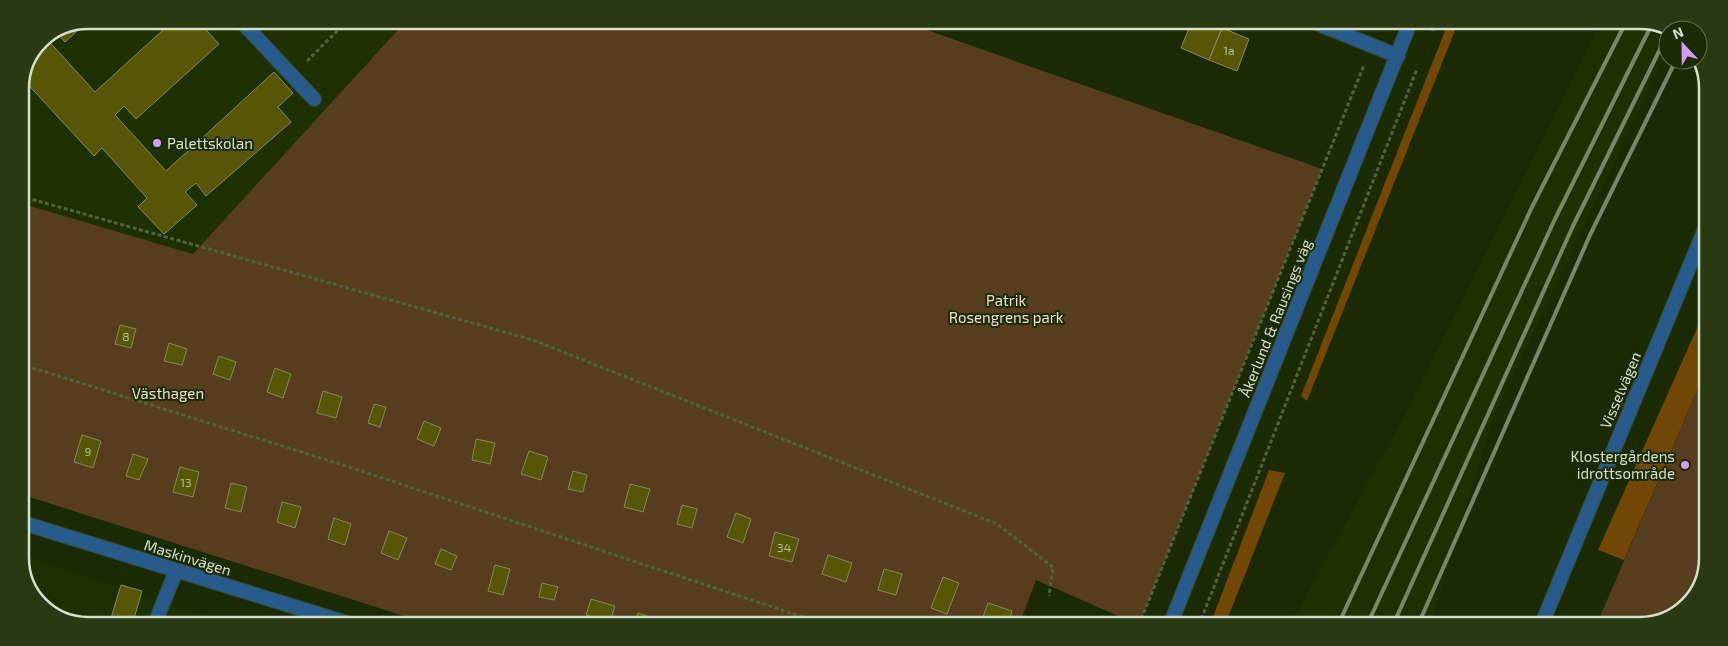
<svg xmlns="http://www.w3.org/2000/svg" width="1728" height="646" viewBox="0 0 1728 646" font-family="'Exo 2',sans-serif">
  <rect width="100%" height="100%" fill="#1a2a02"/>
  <path fill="#1d3000" d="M88 20 406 21 193 254 20 203V83L40 40Z
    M1600 24H1662L1671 30H1668V49L1494 416 1430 626 1290 625 1408 409Z
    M20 555 225 623 66 622 34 600 20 563Z"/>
  <path fill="#563d1e" d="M406 21 904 22 1322 169 1139 625 1036 580 1019 625 426 623 20 494V203L193 254Z
    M1706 370 1704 580 1681 612 1641 626H1596Z"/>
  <path fill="#724705" d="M1448 23H1458L1307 401 1301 396Z
    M1706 308V370L1624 560 1598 550Z
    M1269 470 1285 473 1225 625H1210Z"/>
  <path fill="#575606" stroke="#88895a" d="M89 20 65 42 57 33 88 20Z
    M174 20H217L206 30 219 44 136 119 124 106 115 115 166 171 274 72 293 93 278 107 291 122 206 196 196 183 185 192 197 205 164 234 138 207 147 198 102 148 94 156 22 78 40 40 45 37 95 92Z
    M1191 23H1208L1222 28 1209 60 1181 48Z
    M1222 28 1249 39 1237 71 1209 60Z
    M120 325 136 329 131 348 115 344Z
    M169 343 187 349 182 365 164 361Z
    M219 356 236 362 230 380 213 374Z
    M275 368 291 374 283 398 267 392Z
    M323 391 342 397 336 418 317 413Z
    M374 404 386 407 380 427 368 423Z
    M424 421 441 428 434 446 417 439Z
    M82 435 101 441 93 468 74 462Z
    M476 439 495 443 490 464 472 460Z
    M529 451 548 457 541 480 521 474Z
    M133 454 148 459 139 480 126 476Z
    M180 467 199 472 193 497 173 492Z
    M573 471 587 475 583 492 568 489Z
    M231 483 247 487 241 512 225 508Z
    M630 484 650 489 643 512 624 507Z
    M282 502 301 507 295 528 277 522Z
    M682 505 697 509 692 528 677 524Z
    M736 513 751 519 743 543 727 537Z
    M334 518 351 524 345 545 328 539Z
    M389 531 407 538 398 560 381 553Z
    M775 532 799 539 792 562 769 556Z
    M441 549 457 556 451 570 435 564Z
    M828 555 852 563 846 582 822 574Z
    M495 565 510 569 503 595 488 591Z
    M884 569 902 574 896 595 878 590Z
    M943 577 959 583 947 614 931 608Z
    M542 583 558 587 554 600 539 597Z
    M121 585 142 591 133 622 111 618Z
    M591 599 615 606 610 622 586 615Z
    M988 603 1012 611 1008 625 996 624 982 620Z
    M638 613 658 620 657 624H635Z"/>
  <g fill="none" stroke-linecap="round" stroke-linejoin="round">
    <defs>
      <path id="service" d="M240 20 314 99
        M155 623 176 571
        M1541 626 1707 224"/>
      <path id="minor" d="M1316 23 1398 56
        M20 522 347 623
        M1170 625 1410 23"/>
    </defs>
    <use href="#service" stroke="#384722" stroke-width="16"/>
    <use href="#minor" stroke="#384722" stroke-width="16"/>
    <path stroke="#52613e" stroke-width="3" stroke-dasharray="4 2.5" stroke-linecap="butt" d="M1432 31 1435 23
      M307 61 347 21
      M20 196 533 340 997 524 1053 567 1049 596
      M20 364 343 465 824 624
      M1139 625 1364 65
      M1199 625 1417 69"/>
    <use href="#service" stroke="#265b8b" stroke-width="14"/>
    <use href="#minor" stroke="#265b8b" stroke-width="14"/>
    <path stroke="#798768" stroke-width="4" d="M1338 625 1532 207 1625 24
      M1367 625 1555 219 1652 24
      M1393 625 1573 226 1668 33
      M1418 625 1590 235 1676 60"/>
  </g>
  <g fill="#d29cfd" stroke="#1a2a02" stroke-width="2">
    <circle cx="157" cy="143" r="5"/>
    <circle cx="1685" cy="465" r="5"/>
  </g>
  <g text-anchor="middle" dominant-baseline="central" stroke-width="4" stroke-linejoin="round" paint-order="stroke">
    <g font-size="12" fill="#b6be99">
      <text x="1229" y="50">1a</text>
      <text x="126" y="336">8</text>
      <text x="88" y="451">9</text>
      <text x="186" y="482">13</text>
      <text x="784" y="547">34</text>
    </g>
    <g font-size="15" fill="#d5e1ca" stroke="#1a2a02" text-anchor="start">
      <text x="167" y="143">Palettskolan</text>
      <text x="1675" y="456" text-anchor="end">Klostergårdens<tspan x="1675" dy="17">idrottsområde</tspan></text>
    </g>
    <g font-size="15" fill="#f4dfc9" stroke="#1a2a02">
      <text x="1006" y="300">Patrik<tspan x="1006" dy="17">Rosengrens park</tspan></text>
      <text x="168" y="393">Västhagen</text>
    </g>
    <g font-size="15" fill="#d5e1ca" stroke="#1a2a02">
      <text transform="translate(1275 318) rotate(-68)">Åkerlund &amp; Rausings väg</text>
      <text transform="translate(1620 390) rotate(-67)">Visselvägen</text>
      <text transform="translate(188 557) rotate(17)">Maskinvägen</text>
    </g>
  </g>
  <path d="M0 0H1728V646H0ZM88 29H1640A59 59 0 0 1 1699 88V558A59 59 0 0 1 1640 617H88A59 59 0 0 1 29 558V88A59 59 0 0 1 88 29Z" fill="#293912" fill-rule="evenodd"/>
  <path fill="none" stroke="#d5e1ca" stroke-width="2.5" d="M88 29H1640A59 59 0 0 1 1699 88V558A59 59 0 0 1 1640 617H88A59 59 0 0 1 29 558V88A59 59 0 0 1 88 29Z"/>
  <g transform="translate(1683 45) rotate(338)"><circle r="24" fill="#1a2a02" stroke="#657352"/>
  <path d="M0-4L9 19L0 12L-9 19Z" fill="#d29cfd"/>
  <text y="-8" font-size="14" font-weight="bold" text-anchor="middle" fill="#d5e1ca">N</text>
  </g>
</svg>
